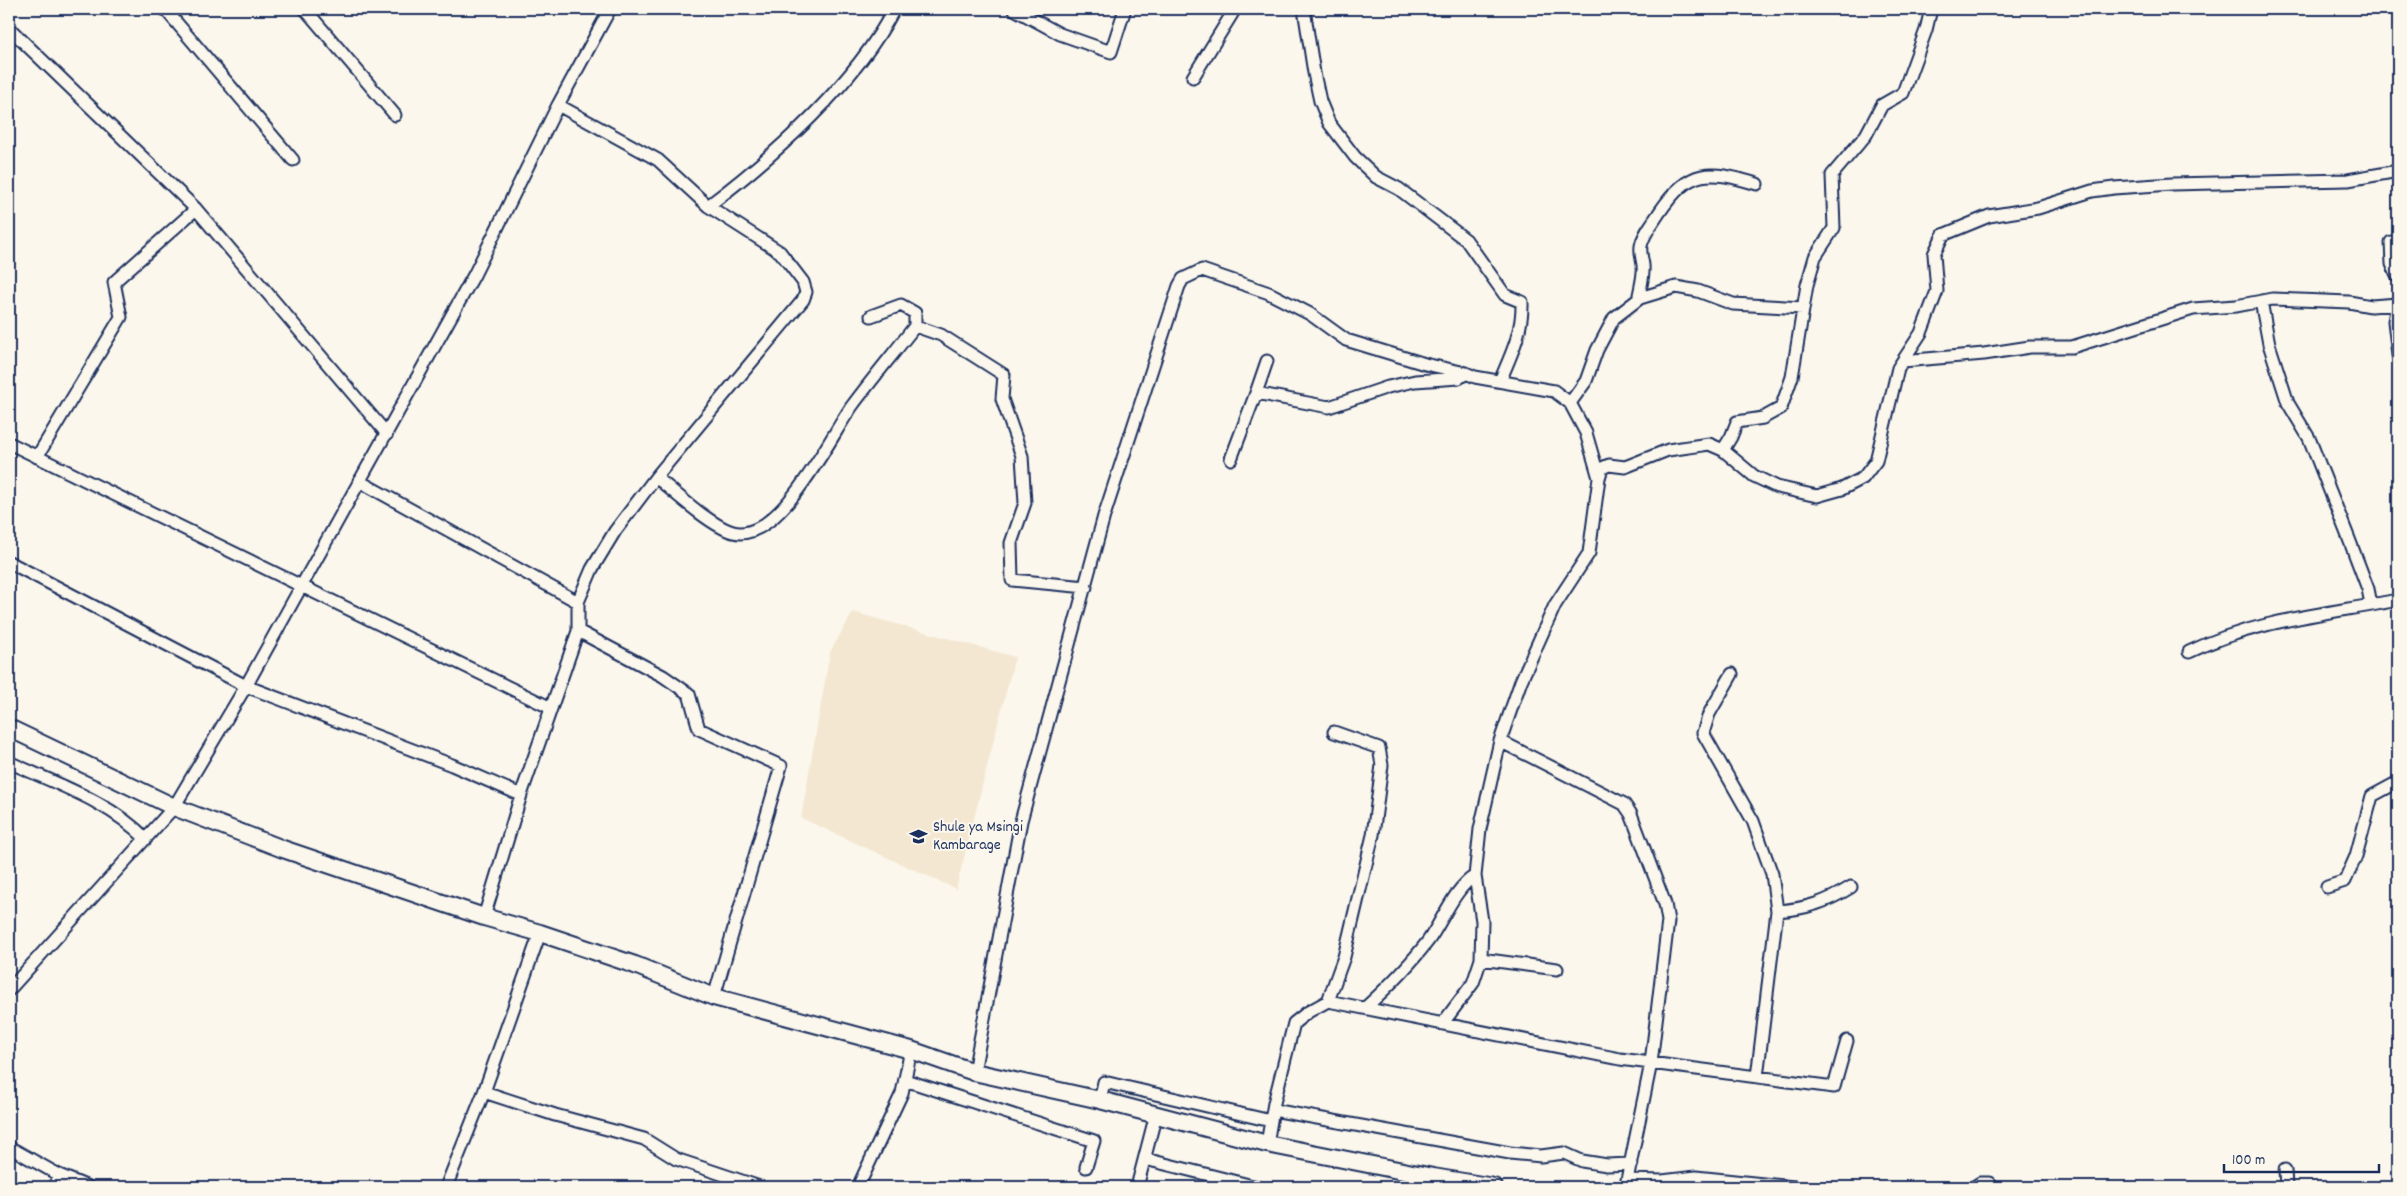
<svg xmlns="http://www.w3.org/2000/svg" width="2407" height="1196" viewBox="0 0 2407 1196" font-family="Dekko,sans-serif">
  <rect width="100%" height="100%" fill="#fbf7ec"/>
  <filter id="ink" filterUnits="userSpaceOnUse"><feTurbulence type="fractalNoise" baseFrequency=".02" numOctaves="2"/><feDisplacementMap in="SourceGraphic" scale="10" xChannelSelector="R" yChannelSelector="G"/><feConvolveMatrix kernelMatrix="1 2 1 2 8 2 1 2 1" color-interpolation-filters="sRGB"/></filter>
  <g filter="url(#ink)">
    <path fill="#f4e7d2" d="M853 612 1015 657 956 889 801 818 830 652Z"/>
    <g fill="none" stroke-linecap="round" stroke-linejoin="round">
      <defs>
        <path id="street" d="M165 9 293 160
          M305 9 395 115
          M1014 9 1060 34 1111 52 1125 9
          M1304 9 1314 73 1320 101 1329 123 1355 157 1376 177 1399 189 1466 240 1505 295 1522 302C1523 331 1511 355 1500 381
          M9 28 196 209 387 434
          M1193 77 1235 9
          M708 206C774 156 856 83 894 9
          M2391 242 2392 264 2398 277
          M1640 298 1639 295C1641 285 1644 275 1643 265 1642 258 1640 253 1641 246 1643 234 1653 223 1659 213 1690 167 1709 170 1757 184
          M2398 300 2394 321 2398 355
          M2261 301 2269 344 2288 403 2309 438 2349 539 2368 589 2371 604
          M871 316 901 305 915 313V326L941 335 1004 375 1002 399 1022 456 1025 503 1011 543 1012 580 1086 587
          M1903 361 1984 354 2030 347H2072L2193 309 2236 306 2272 299 2349 302 2371 306 2398 304
          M1256 393 1267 361
          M1570 403 1586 381 1597 350 1614 318 1640 298 1676 287 1698 291 1733 304 1803 308
          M9 443 551 708
          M1723 450 1731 437 1737 422 1763 418 1781 408 1792 377 1807 285 1815 257 1834 228 1832 175 1866 135 1882 105 1903 93 1926 30 1931 9
          M37 457 121 317 114 282 196 209
          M1231 459 1256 393 1329 407 1388 387 1415 381 1459 378 1466 373
          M656 477C674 492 711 526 733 532 779 544 830 437 852 406 872 379 894 353 915 326
          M1599 478 1602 468 1609 465 1625 467 1668 450 1709 444 1723 450 1754 476 1777 487 1817 496 1842 489 1863 478 1876 461 1898 368 1921 333 1937 291 1934 254 1943 235 1989 216 2038 208 2092 191 2114 188 2172 184 2348 180 2398 171
          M359 481 578 602
          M9 562 246 686 452 765 521 795
          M578 631 663 676 689 694 699 729 781 766 714 997
          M2189 652C2254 620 2328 614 2398 600
          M1732 674 1709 714 1703 733 1753 821 1772 874 1777 911 1757 1077
          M1500 741 1624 804 1631 814 1665 904 1668 921 1651 1063 1627 1180
          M9 762C56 784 109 801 146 839
          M2327 887 2345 881 2356 856 2372 796 2398 782
          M1777 911C1806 909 1827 902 1851 887
          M484 917 521 795 578 631V602L592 569 615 531 656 477 803 300 806 292 803 282 780 252 708 206 658 160 558 105
          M1481 959 1557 969
          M9 990 174 807 246 686 474 275 558 105 610 9
          M1328 1001 1344 957 1373 835 1382 765 1379 748 1334 732
          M1365 1008C1388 987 1409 966 1428 941 1442 922 1455 887 1475 876
          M974 1072 1021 821 1104 516 1179 286 1183 279 1202 270 1269 293 1310 314 1346 340 1425 364 1466 373 1475 377 1554 391 1570 403 1586 433 1599 478 1589 553 1555 605 1521 681 1500 741 1480 829 1475 876 1482 921 1481 959 1473 983 1443 1023
          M905 1080 1094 1141 1086 1167
          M484 1092 555 1115 644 1139 676 1159 760 1187
          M1100 1100 1104 1082 1271 1121
          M1273 1110 1510 1153 1541 1156 1564 1153 1582 1161 1607 1165 1631 1164
          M1267 1144 1274 1103 1294 1023 1308 1012 1328 1001 1620 1059 1834 1087 1847 1041
          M9 1147 59 1175 54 1187
          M1145 1159 1257 1187
          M2285 1170 2286 1187
          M59 1175 88 1187
          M1626 1186 1627 1180 1662 1181 1696 1177 1794 1187
          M446 1187 484 1092 540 933
          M858 1187 902 1093 911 1050
          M1137 1187 1156 1114
          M1974 1187 1980 1183H1989"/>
        <path id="primary" d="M9 728 174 807 283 849 484 917 540 933 635 965 714 997 911 1050 974 1072 1100 1100 1267 1144 1433 1177 1494 1187"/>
      </defs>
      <use href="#street" stroke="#1b2f5e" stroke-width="15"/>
      <use href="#primary" stroke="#1b2f5e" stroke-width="20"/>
      <use href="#street" stroke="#fbf7ec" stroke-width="11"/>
      <use href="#primary" stroke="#fbf7ec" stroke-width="16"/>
    </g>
  </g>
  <defs>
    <symbol id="school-bare" viewBox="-9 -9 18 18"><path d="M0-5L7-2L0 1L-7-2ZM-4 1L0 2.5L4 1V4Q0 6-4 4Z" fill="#1b2f5e" stroke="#fbf7ec" stroke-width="2.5" paint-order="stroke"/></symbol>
  </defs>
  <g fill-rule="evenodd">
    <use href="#school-bare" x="906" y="824" width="25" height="25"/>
  </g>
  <g text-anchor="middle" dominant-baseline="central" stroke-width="4" stroke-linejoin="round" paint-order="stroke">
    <g font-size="16" fill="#1b2f5e" stroke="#fbf7ec" text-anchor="start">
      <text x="933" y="827">Shule ya Msingi<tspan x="933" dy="18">Kambarage</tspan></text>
    </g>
  </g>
  <rect width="2407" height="1196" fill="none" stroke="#fbf7ec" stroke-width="30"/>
  <rect x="15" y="15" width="2377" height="1166" fill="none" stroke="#1b2f5e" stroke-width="2" filter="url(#ink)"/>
  <path d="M2224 1164v8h155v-8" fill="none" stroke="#1b2f5e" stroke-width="2.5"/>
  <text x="2232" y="1164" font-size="15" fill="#1b2f5e" stroke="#fbf7ec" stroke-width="4" paint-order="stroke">100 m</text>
</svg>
